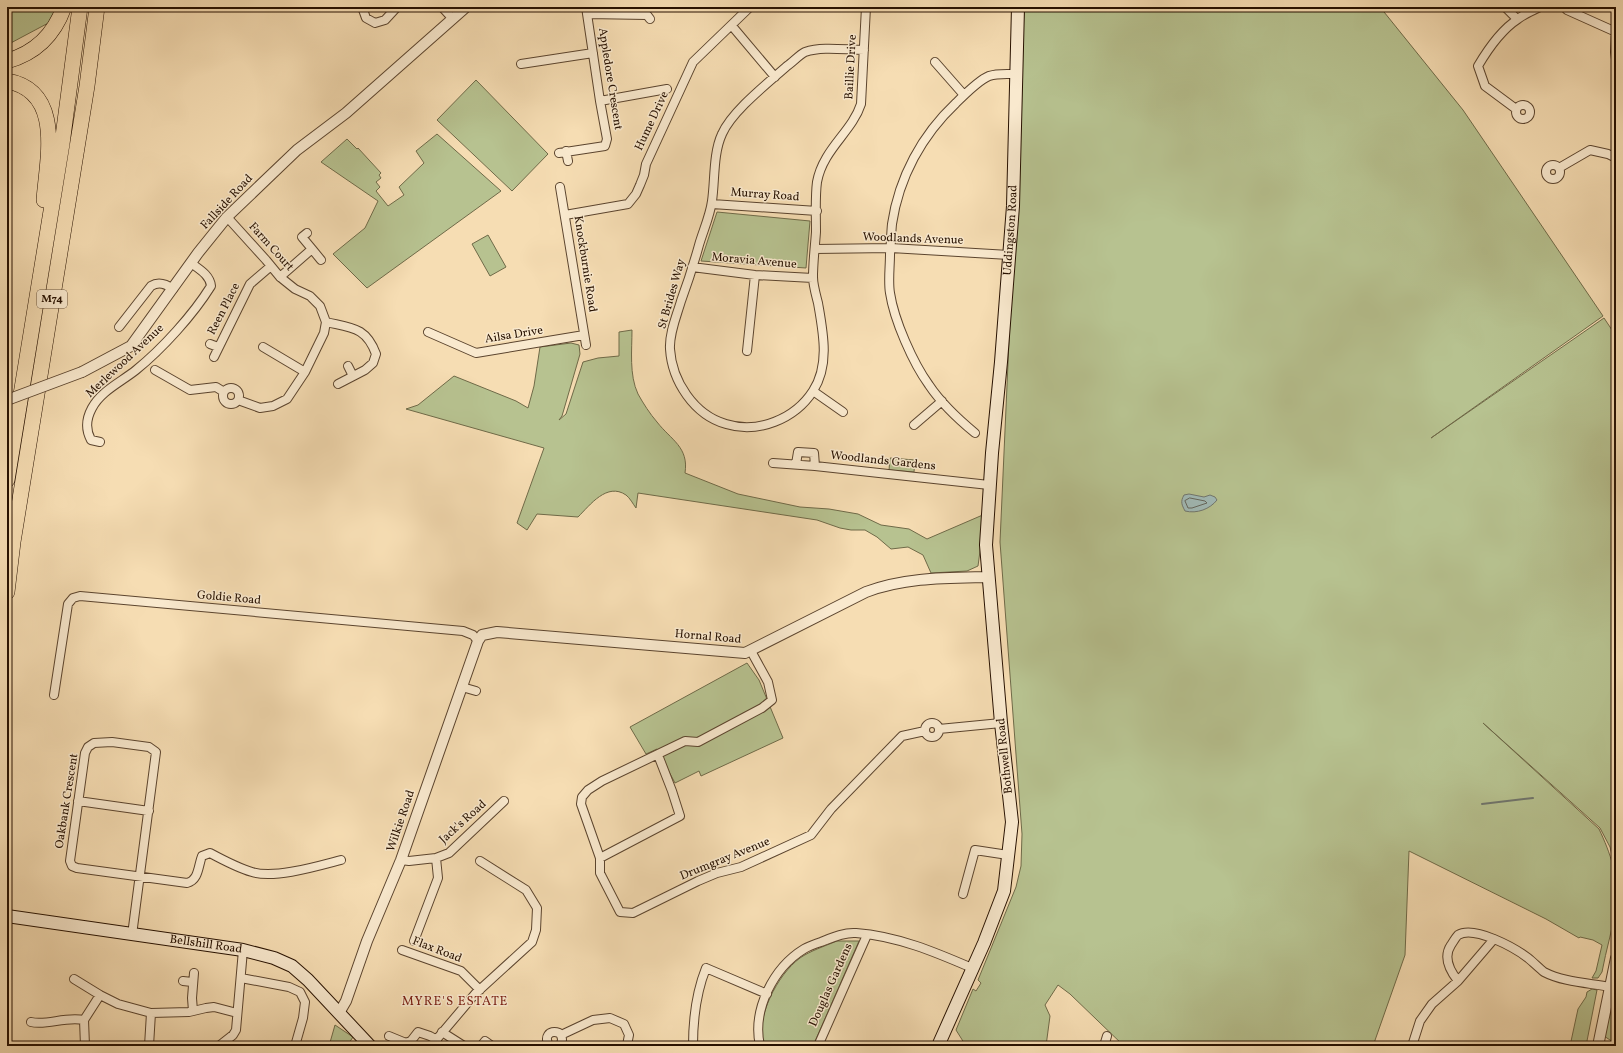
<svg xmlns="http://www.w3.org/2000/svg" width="1623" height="1053" viewBox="0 0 1623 1053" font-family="Vollkorn,serif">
  <rect width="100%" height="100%" fill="#f6ddb3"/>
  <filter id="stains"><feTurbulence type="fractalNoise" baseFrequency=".005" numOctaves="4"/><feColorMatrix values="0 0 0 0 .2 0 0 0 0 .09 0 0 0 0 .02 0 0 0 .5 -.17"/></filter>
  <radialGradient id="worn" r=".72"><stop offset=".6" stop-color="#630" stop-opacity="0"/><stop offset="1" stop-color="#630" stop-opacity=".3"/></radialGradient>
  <path fill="#b7c290" stroke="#6f6a48" d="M7 7H57L54 20 7 45Z
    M1024 7H1380L1463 110 1603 316 1431 438 1604 318 1616 336V871L1610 847 1600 828 1483 723 1599 829C1610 852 1620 880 1616 906 1613 928 1606 950 1602 972L1598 978H1592L1596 971 1602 945 1593 940 1580 937 1579 938 1546 919 1409 851 1405 955 1373 1046H1124L1070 994 1058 985 1045 1005 1050 1016 1046 1046H966L956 1030 973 989 976 991 981 983 978 980 1016 887 1021 866 1022 834 1000 542Z
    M476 80 548 154 512 191 437 120Z
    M437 134 501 191 367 288 333 254 365 228 378 201 321 162 347 139 357 149 358 148 381 173 379 175 381 178 376 182 380 187 376 191 388 206 404 195 399 187 424 163 416 151Z
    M717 212 810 221 806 268 701 261Z
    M488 235 506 267 490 276 472 244Z
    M632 330C632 350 629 375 638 394 643 403 650 414 657 422 671 440 689 447 685 473L738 494 800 507 829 509 858 514 881 525 909 529 927 539 985 514 978 566 967 571 931 573 923 555 908 547 891 549 877 537 865 530H851L840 528 817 520 638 493 636 508C633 504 630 498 626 495 607 482 590 505 578 517L537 514 527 530 517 523 544 448 406 409 418 405 454 376 516 401 528 408 534 386 540 347 571 343 579 345 580 354 562 416 559 420 566 414 583 362 598 358 619 356V332Z
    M890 458 915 460 914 472 889 470Z
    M747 663 759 680 783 738 701 776 699 771 675 783 657 749 646 754 630 727Z
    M837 941H859L813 1046H762C756 1017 777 975 800 958 810 951 825 946 837 941Z
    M1592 989 1597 990 1586 1046H1570L1578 1009 1586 997 1587 992Z
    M1616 992V1044L1604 1036Z
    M335 1025 353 1037 347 1046H329Z"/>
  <path fill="#a1bab7" stroke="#70766e" d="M1189 494 1204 497 1210 495 1215 497 1217 500C1210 509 1197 514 1185 511 1182 505 1180 502 1184 495Z"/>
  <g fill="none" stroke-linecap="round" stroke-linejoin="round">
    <path stroke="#64665c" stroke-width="1" d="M1190 498 1205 501 1207 503 1192 508H1188L1185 501Z"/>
    <path stroke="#70766e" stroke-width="2" d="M1482 804 1533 798"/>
    <defs>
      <path id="minor" d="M362 7 366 18 375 23 385 20 397 7
        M442 7 453 19
        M1505 7 1517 19
        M1564 7 1567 10 1616 32 1615 52 1616 59
        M587 14 647 15 650 19
        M732 26 775 77
        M864 50C845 50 823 46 805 52 799 55 793 62 787 66 768 83 732 111 722 134 713 153 715 181 712 201 710 216 703 231 699 245 694 263 688 282 681 301 677 315 669 333 670 349 672 381 694 415 726 424 758 434 795 419 813 391 830 365 823 332 818 303 816 295 813 285 813 277 813 262 815 246 816 232 816 216 815 197 817 182 823 149 852 132 861 104L866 7
        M935 62 964 95
        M521 64 593 53
        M600 101 667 89
        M1516 112a7 7 0 1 1 14 0a7 7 0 1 1-14 0Z
        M1516 109 1485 86 1478 66C1488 49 1501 30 1518 19 1524 14 1532 11 1540 7
        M566 151 568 161
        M559 153 605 146 607 139 600 101 586 7
        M1546 172a7 7 0 1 1 14 0a7 7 0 1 1-14 0Z
        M1559 168 1590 150 1608 154 1616 158
        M560 187 586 345
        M712 204 817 211
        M565 215 628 204 636 194 640 185 644 175 646 164 693 62 750 7
        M227 217 266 260 280 277 295 289 310 296 320 306 326 322 324 333 305 372 287 399 273 406 260 408 238 400
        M312 249 321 260
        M815 249 891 248 1009 255
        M692 267 755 275 813 278
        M280 277 312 249 302 237 307 233
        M326 322C352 328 366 327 376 354L373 363 365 370 338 384
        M119 327 151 286C159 281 166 284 173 289
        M428 332 476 353 584 335
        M210 344 218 347
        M263 347 305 372
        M747 351 755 275
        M214 357 250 284 271 266
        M348 366 353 376
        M155 370 190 390 216 387 224 392
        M223 396a8 8 0 1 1 16 0a8 8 0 1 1-16 0Z
        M813 391 843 412
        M914 425 942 401
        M975 433C958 419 941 403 929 385 913 363 894 320 890 293 888 281 890 267 890 254 891 244 891 234 892 224 899 177 922 135 956 103 964 95 979 80 989 76 997 73 1007 74 1016 74
        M100 442 91 440C85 429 86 419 92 408 101 391 121 382 136 370 162 349 193 315 211 286 210 275 199 269 191 263
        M773 463 815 466 989 485
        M796 464 798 452 814 453 815 466
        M751 651 768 682 772 700 762 708 698 742 685 741 602 781 588 790 582 797 581 804 600 858V873L620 912 633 913 698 881 717 873 741 867 811 835 831 809 902 736 925 731
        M462 687 476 691
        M54 695 68 604 73 598 80 596 463 631 473 635 478 641
        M925 730a7 7 0 1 1 14 0a7 7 0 1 1-14 0Z
        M939 729 1001 723
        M78 801 149 811
        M436 858 449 853 504 801
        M600 858 680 816 672 791 658 755
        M401 860 409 861 436 858 438 878 414 941
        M963 894 975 850 1008 855
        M132 935C140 874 148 813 156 752L149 747 112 742 94 743 88 747 85 753 70 861 72 866 77 868 187 883C199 880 198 866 202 856L210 853C223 860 238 868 252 872 275 879 318 866 341 860
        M402 950 461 971 480 990
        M241 978 289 987 300 992 305 1002 303 1018 295 1046
        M74 979 100 995 118 1004 151 1013 189 1012 206 1008 214 1007 237 1013
        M183 981 192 982
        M1458 981 1494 939
        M193 1011 192 998 194 973
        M31 1022C47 1026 65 1016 84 1020
        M442 1032 464 1046
        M561 1035 593 1020 610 1018 624 1024 629 1035 627 1045 626 1046
        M389 1036 406 1043 411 1041 418 1032 430 1036 437 1040
        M85 1046 84 1020 100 995
        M149 1046 151 1013
        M219 1046 233 1035 236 1030 243 950
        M431 1046 475 994 532 942 536 930 537 908 526 890 480 861
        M481 1046 485 1041 492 1046
        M550 1046C543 1038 549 1029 559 1033 563 1037 563 1042 559 1046
        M693 1046C693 1019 696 993 706 968L767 994
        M760 1046C752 1010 773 968 804 949 809 946 815 944 821 942 831 938 844 932 856 933 897 936 935 952 972 968
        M818 1046 867 935
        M1104 1046 1107 1036
        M1412 1046 1420 1021 1432 1004 1458 981C1450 971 1443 957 1451 945 1453 942 1456 937 1458 935 1474 925 1515 948 1528 958 1533 962 1539 968 1544 972 1563 982 1589 983 1610 987"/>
      <path id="tertiary" d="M82 372 131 346 198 253 227 217 297 150 346 113 466 7
        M339 1013 346 1001 367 941 401 860 478 641 482 635 497 632 745 653 866 592C906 577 947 578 989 577
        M1598 1046 1616 958"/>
      <g id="secondary">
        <path id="s1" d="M7 916 243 950 274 958 292 966 308 980 370 1046"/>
        <path id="s2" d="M938 1046 984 943 1004 891 1012 822 1001 723 986 545 992 453 1001 362 1013 206 1018 7"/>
      </g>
      <path id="motorway" d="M7 61C36 53 54 35 64 7
        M7 81C64 91 47 159 44 200
        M7 480 62 144 80 7
        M7 592 13 542 87 86 97 7"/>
    </defs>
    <use href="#minor" stroke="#5b442e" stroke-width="10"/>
    <use href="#tertiary" stroke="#5b442e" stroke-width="12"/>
    <use href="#secondary" stroke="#271101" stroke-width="14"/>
    <use href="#motorway" stroke="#271101" stroke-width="16"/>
    <use href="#minor" stroke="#f9e9ce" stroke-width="8"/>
    <use href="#tertiary" stroke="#f9e9ce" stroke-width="10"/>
    <use href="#secondary" stroke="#f9e9ce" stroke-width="12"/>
    <use href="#motorway" stroke="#f6ddb3" stroke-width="15"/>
    <defs>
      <path id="tertiary-bridge" d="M7 400 82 372"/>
    </defs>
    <use href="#tertiary-bridge" stroke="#5b442e" stroke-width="12" stroke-linecap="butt"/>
    <use href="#tertiary-bridge" stroke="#f9e9ce" stroke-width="10"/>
  </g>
  <g text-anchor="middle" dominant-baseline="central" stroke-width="3" stroke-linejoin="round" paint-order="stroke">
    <rect fill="#f9e9ce" stroke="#66523e" stroke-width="1" x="37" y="290" width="30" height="18" rx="3"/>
    <g font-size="11" font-weight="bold" fill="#271101">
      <text x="52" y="299">M74</text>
    </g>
    <g font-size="12" fill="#271101" stroke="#f9e9ce">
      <text transform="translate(851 67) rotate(-87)">Baillie Drive</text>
      <text transform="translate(610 79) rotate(81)">Appledore Crescent</text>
      <text transform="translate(652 121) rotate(-65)">Hume Drive</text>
      <text transform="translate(765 195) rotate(4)">Murray Road</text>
      <text transform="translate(227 202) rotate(-47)">Fallside Road</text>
      <text stroke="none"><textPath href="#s2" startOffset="832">Uddingston Road</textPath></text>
      <text transform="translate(913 239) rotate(2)">Woodlands Avenue</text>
      <text transform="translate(271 247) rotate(48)">Farm Court</text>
      <text transform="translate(754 261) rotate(5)">Moravia Avenue</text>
      <text transform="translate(585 264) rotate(81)">Knockburnie Road</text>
      <text transform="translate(672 294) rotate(-74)">St Brides Way</text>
      <text transform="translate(224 309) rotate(-63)">Reen Place</text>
      <text transform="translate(514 335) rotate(-9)">Ailsa Drive</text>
      <text transform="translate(125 361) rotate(-43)">Merlewood Avenue</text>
      <text transform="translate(883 461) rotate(6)">Woodlands Gardens</text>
      <text transform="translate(229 598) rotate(5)">Goldie Road</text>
      <text transform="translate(708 637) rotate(5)">Hornal Road</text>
      <text transform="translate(1005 756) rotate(-96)">Bothwell Road</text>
      <text transform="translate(67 801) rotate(-81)">Oakbank Crescent</text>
      <text transform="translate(401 821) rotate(-71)">Wilkie Road</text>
      <text transform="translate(463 822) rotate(-42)">Jack's Road</text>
      <text transform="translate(725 859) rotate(-22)">Drumgray Avenue</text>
      <text stroke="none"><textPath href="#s1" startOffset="201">Bellshill Road</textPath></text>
      <text transform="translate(437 950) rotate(21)">Flax Road</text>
      <text transform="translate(831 985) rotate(-66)">Douglas Gardens</text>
    </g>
    <g font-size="13" letter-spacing="1" fill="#7a1f14" stroke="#f9e9ce">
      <text x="455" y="1002">MYRE'S ESTATE</text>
    </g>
  </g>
  <rect width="1623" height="1053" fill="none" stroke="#f6ddb3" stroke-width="24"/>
  <rect x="8" y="8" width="1607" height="1037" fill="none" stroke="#271101" stroke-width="2"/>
  <rect x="12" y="12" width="1599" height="1029" fill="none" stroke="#271101"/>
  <rect width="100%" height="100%" filter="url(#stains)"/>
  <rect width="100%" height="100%" fill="url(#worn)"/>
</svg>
